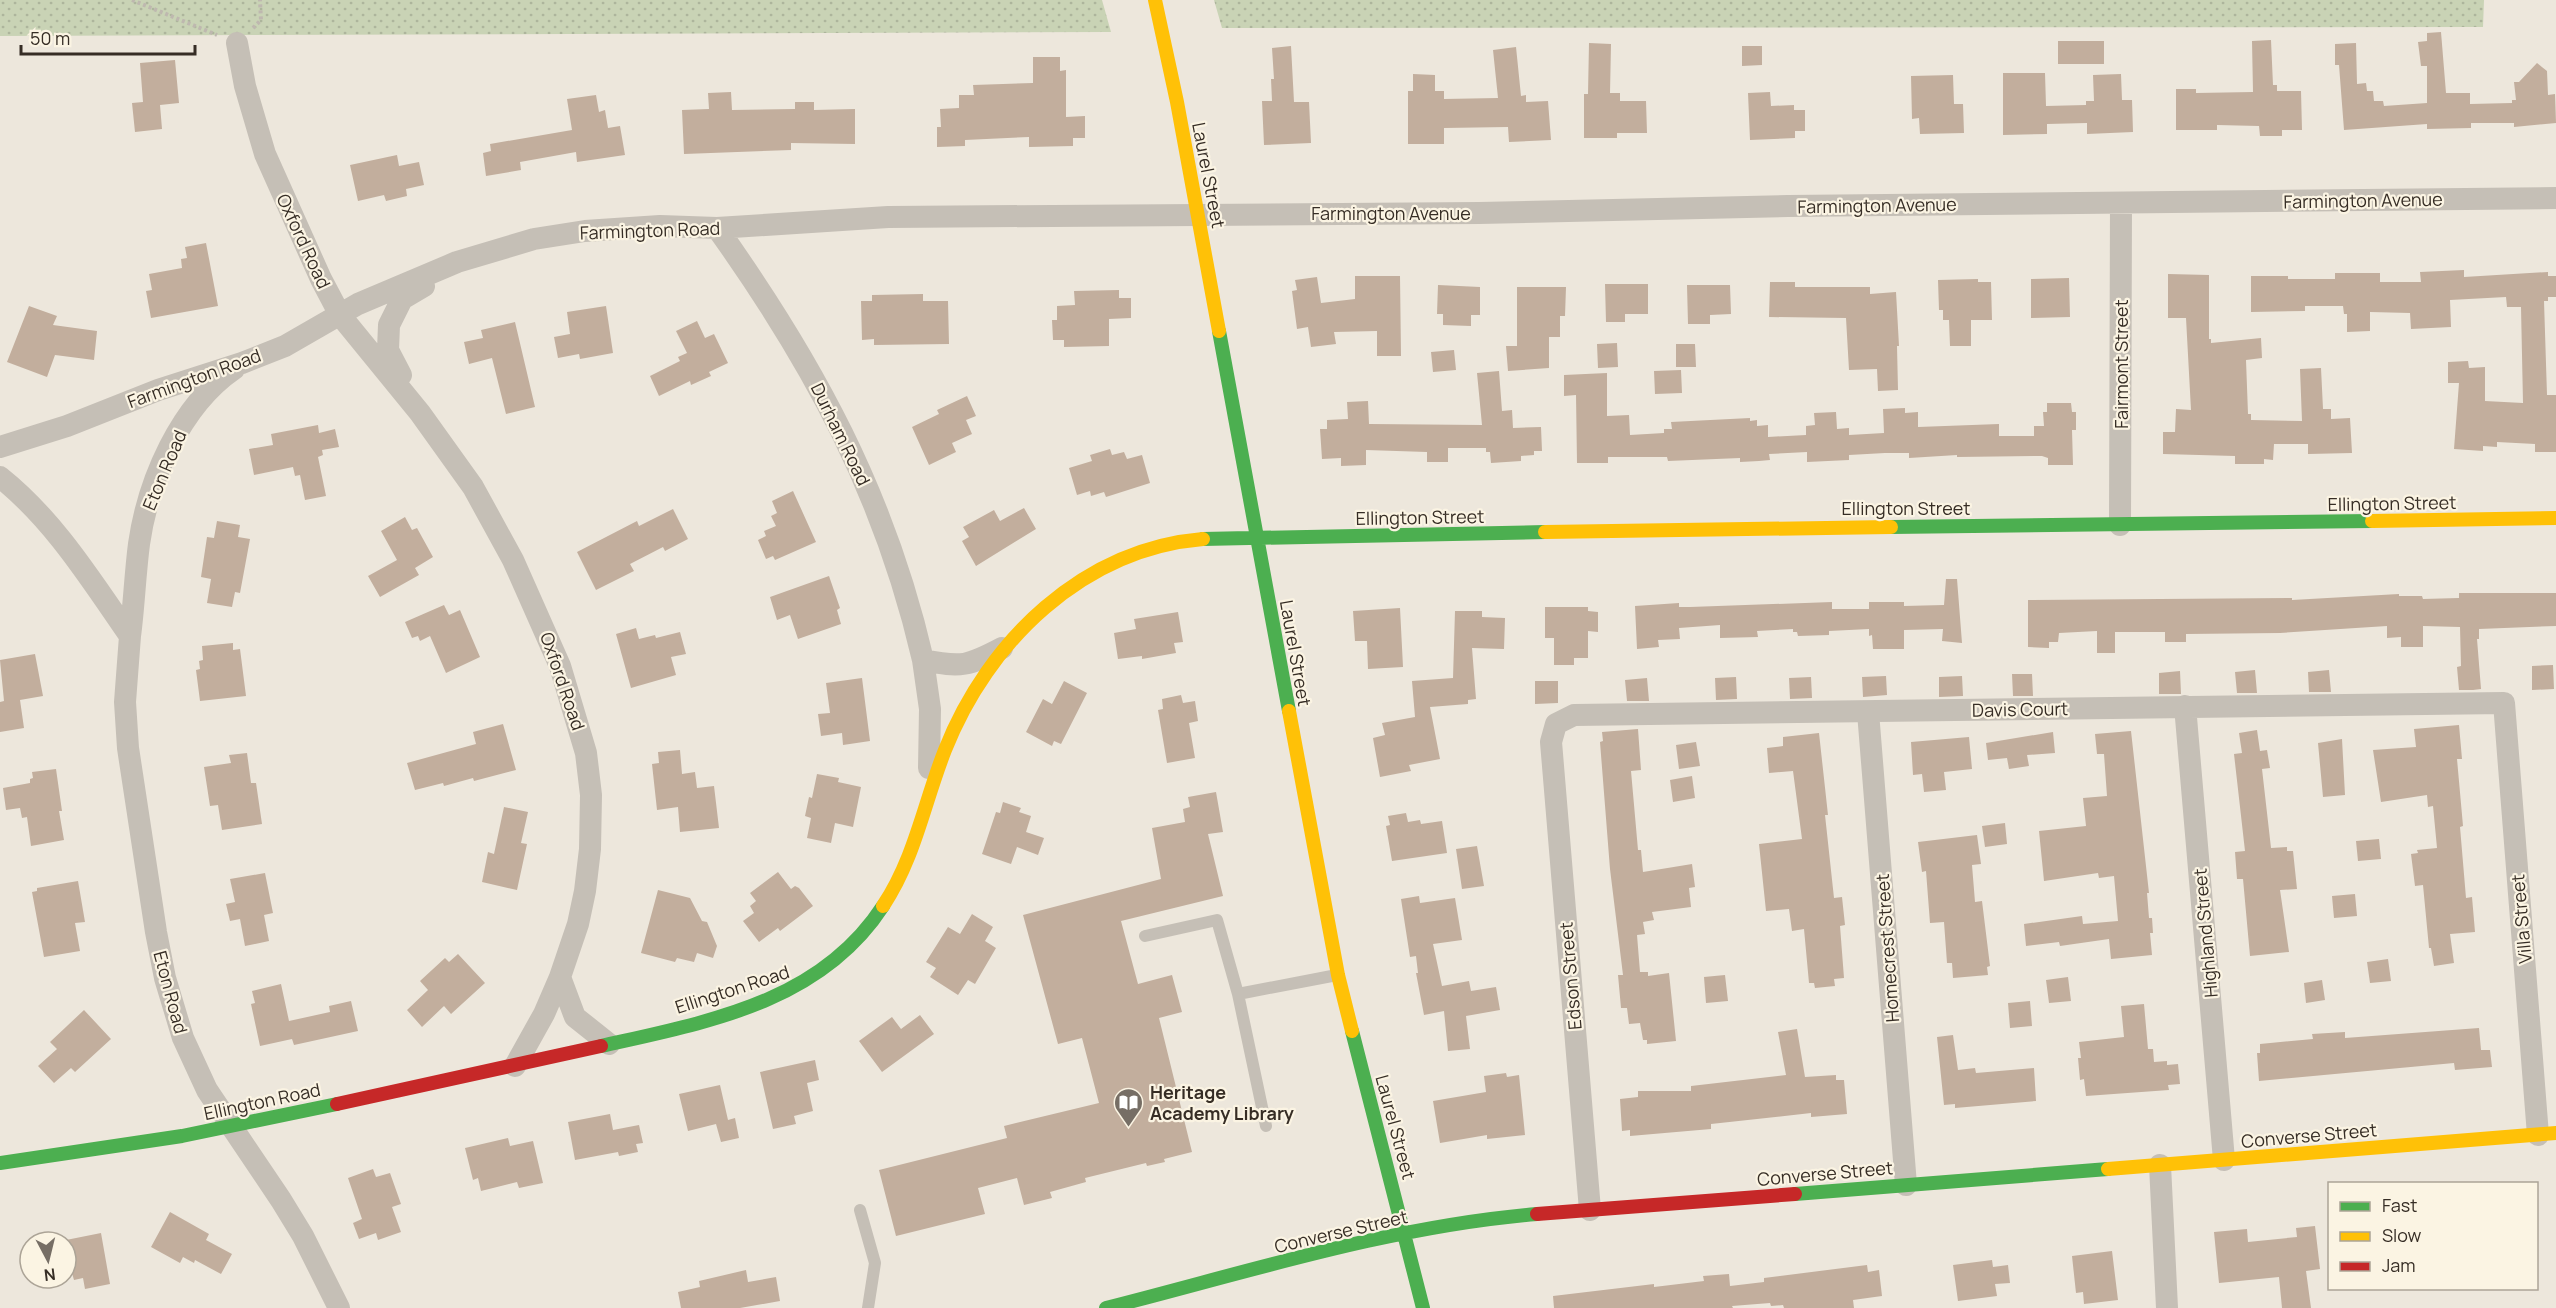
<svg xmlns="http://www.w3.org/2000/svg" width="2556" height="1308" viewBox="0 0 2556 1308" font-family="Manrope,sans-serif">
  <defs>
    <pattern id="park-dots" width="8" height="8" patternUnits="userSpaceOnUse" patternTransform="scale(1.5)"><rect width="8" height="8" fill="#c9d3b5"/><path d="M2 2h.1M6 6h.1" fill="none" stroke="#adb59c" stroke-width="1.8" stroke-linecap="round"/></pattern>
  </defs>
  <rect width="100%" height="100%" fill="#ede7dc"/>
  <path fill="url(#park-dots)" d="M0 0H1102L1111 32 0 36Z
    M1214 0H2484L2483 27 1222 28Z"/>
  <path fill="#c2ae9d" d="M2441 32 2446 93H2470V104L2512 103V100H2516L2514 82H2519L2537 63 2547 71 2548 95 2555 94 2556 123 2514 127V123H2471V128L2427 129V124L2344 130 2339 65H2335V44L2356 43 2357 84 2366 83 2367 91H2373L2374 101H2383L2384 106 2427 103V66H2421L2418 42 2427 41V33Z
    M2271 40 2273 85H2277V91H2301L2302 130H2282V136H2260L2259 126 2217 125V130H2176V89H2196V93L2253 92 2252 41Z
    M2058 41H2104V64H2058Z
    M1589 43 1611 44 1610 93H1620V101H1646L1647 133H1617V138H1584V94H1588Z
    M1291 46 1294 102H1309L1311 143 1264 145 1262 101H1272L1271 79H1274L1272 48Z
    M1742 46H1762V65L1742 66Z
    M1516 47 1521 96 1526 95V102L1548 101 1551 140 1509 142 1508 127 1444 128V144H1408V91H1413V74L1435 75V91H1444V99L1498 98 1493 50Z
    M1033 57H1060V71L1066 70V117L1085 116V138H1073V146L1029 147V137L965 140V146L937 147V127H941L940 109 959 108V95H974L973 85 1033 83Z
    M175 60 179 103 160 105 162 129 135 132 132 103 143 102 140 63Z
    M2003 73H2045L2046 106 2086 105V101H2094L2093 75 2121 74 2122 100H2132L2133 132 2087 134V123L2047 124V134L2003 135Z
    M1953 75 1954 104H1963L1964 133 1920 134 1919 118 1912 119 1911 76Z
    M731 92 732 110 795 109V102H814V110L855 109V144L791 143V150L684 154 682 110 709 109 708 93Z
    M1770 92 1771 106 1794 105V110H1805V131H1795V138L1750 140 1748 93Z
    M596 95 599 112 605 110 608 128 620 126 625 155 577 162 576 152 520 162 521 170 486 176 483 153 491 151 490 144 572 130 567 99Z
    M397 155 399 166 419 162 424 185 406 189 407 196 386 201 384 195 358 201 350 165Z
    M206 243 218 306 151 318 146 291 152 290 149 274 182 268 181 259 187 258 185 247Z
    M2464 270V277L2548 272V276H2556V297H2548V301H2544L2547 395H2556V452H2535V444L2497 442V447L2483 446V451L2454 449 2459 383H2448V362L2468 361 2469 368 2485 367V401L2523 403 2521 307H2507L2506 297 2450 300 2451 327 2411 329 2410 313 2370 312V331L2347 332V314H2344L2343 306H2305V311L2251 312V276H2288V279H2335V273H2380V282H2421L2420 272Z
    M2168 274 2209 275V339H2211V343L2261 338 2262 358 2246 360 2248 414H2251V420L2302 421 2300 369 2321 368 2323 409H2331V419L2350 418 2352 453 2308 454V444H2274L2273 460 2264 459V464H2235V456L2163 454V432H2175L2176 409 2191 410 2186 318H2168Z
    M1355 276H1400L1401 356H1377V331L1334 332 1336 344 1311 347 1308 327 1297 329 1292 291 1297 290 1295 280 1317 277 1321 303 1355 299Z
    M2069 278 2070 317 2031 318V279Z
    M1978 279V282H1991L1992 320H1971V346H1950L1949 320H1943V310H1939L1938 280Z
    M1770 282H1795V287H1870V294L1896 292 1899 346H1897L1898 390 1878 391 1877 369 1849 370 1846 318 1769 317Z
    M1605 284H1648V314H1625V322H1606Z
    M1438 285 1480 287V315H1471V326L1443 325V314H1437Z
    M1687 285H1730L1731 314 1710 315V324H1688Z
    M1517 287H1566L1565 316H1560V337H1549V368L1508 371 1506 346H1517Z
    M1119 290V298H1131V318L1109 319V346L1064 347V340H1053L1052 320H1057V306L1075 305 1074 291Z
    M923 294V301H948L949 344 874 345V339L862 340 861 301H872V295Z
    M29 306 57 316 53 325 97 331 94 360 55 355 47 377 7 362Z
    M606 306 613 353 580 359 579 354 558 358 554 337 570 334 567 312Z
    M697 321 705 338 714 334 728 363 709 372 711 376 691 385 690 381 659 396 650 376 680 361 678 357 687 353 676 331Z
    M515 322 535 407 506 414 492 358 469 364 464 342 483 338 481 330Z
    M1617 343 1618 367 1598 368 1597 344Z
    M1676 344H1695L1696 367H1676Z
    M1454 350 1456 370 1433 372 1431 352Z
    M1681 370 1682 393 1655 394 1654 371Z
    M1499 371 1502 411 1512 410 1513 428 1541 427 1542 451H1534V455L1521 456V461L1491 463 1490 452H1486V448H1448V462H1427V452L1366 450V465L1341 466V458L1322 459 1320 429H1327V420L1348 419 1347 402 1368 401 1369 424 1482 425 1477 373Z
    M1607 373V416L1629 415 1630 435 1664 433V429H1672L1671 422 1750 418V421L1757 420V426L1768 425V437L1806 435V426L1815 425 1814 413 1836 412 1837 429 1849 428V435L1884 433 1883 409 1905 408V413L1918 412V427L1999 424V436H2034V426H2044L2043 412H2047V403H2071L2072 412H2076V430H2072L2073 465H2048V458L2042 456 1957 457V455L1909 458V453H1885L1849 455V460L1807 462V452L1769 454 1770 460 1759 461 1740 462V458L1668 461 1667 457H1608V463H1577L1576 395 1564 396V375Z
    M967 396 976 416 966 420 972 434 952 443 956 452 929 465 912 427 939 414 937 410Z
    M318 425 319 433 335 429 339 447 322 450 323 455 318 457 326 496 305 500 300 475 295 476 293 467 254 475 249 449 273 445 271 434Z
    M1110 449 1112 455 1124 452 1127 459 1142 455 1150 483 1106 497 1104 492 1091 496 1090 491 1077 495 1069 468 1092 461 1090 455Z
    M793 491 816 542 775 560 773 556 766 559 758 540 766 536 764 531 776 526 771 516 777 513 772 501Z
    M1024 508 1036 529 976 566 962 541 969 537 963 527 994 510 1000 521Z
    M673 509 688 539 665 551 663 547 630 564 634 571 596 590 577 552 637 521 639 526Z
    M405 517 412 530 417 528 433 557 415 568 419 575 380 597 368 576 397 560 381 531Z
    M217 521 240 525 238 537 250 539 240 593 235 592 232 607 207 603 211 579 201 577 207 537 214 538Z
    M829 576 840 608 837 610 841 624 798 639 790 615 777 620 770 597Z
    M1946 579H1957L1962 643 1942 641 1943 629 1904 630V649H1873L1872 635 1869 636V629L1829 631V635L1798 636 1797 632H1793V629L1757 631 1758 637 1720 638V625L1679 628 1680 639 1658 640 1659 647 1637 649 1635 606 1679 603V607H1690L1832 602V609H1869V602H1904V606L1944 605Z
    M2459 593H2556V626L2479 629V639H2477L2481 689 2473 690H2459L2457 667 2461 666 2460 627 2423 626V647H2401V637L2387 638V626L2280 633 2186 634V642H2165V632H2115V653H2097V631L2059 633 2058 642H2049V648L2028 647V600L2292 598V600L2399 594V596H2422L2423 599 2459 598Z
    M444 605 449 615 460 610 480 657 446 673 430 636 420 641 418 636 412 638 405 622Z
    M1545 607H1588V611L1598 612V632L1588 631V658H1574V665H1554V638H1545Z
    M1400 608 1403 667 1368 669 1367 641H1355L1353 611Z
    M1455 611H1482V617L1505 618 1504 649 1472 648 1476 699 1468 700V704L1430 707 1440 759 1409 765 1411 771 1380 777 1373 738 1385 735 1382 723 1415 717 1412 681 1453 678Z
    M1178 612 1183 642 1174 643 1176 653 1142 659V656L1118 659 1114 633 1136 629 1134 619Z
    M636 628 639 639 655 635 656 638 680 632 686 654 671 657 676 675 631 688 616 634Z
    M233 643V650L240 649 246 696 200 701 196 670 200 669 199 661 203 660 202 646Z
    M35 654 43 696 20 700 24 728 0 732V702L4 701 0 660Z
    M2553 665 2554 689 2532 690V666Z
    M2255 670 2257 693H2237L2235 672Z
    M2329 670 2331 692H2309L2308 672Z
    M2180 671 2181 694H2159V673Z
    M2012 674H2032L2033 696H2013Z
    M1886 676 1887 695 1863 697 1862 677Z
    M1962 676 1963 696 1939 697V677Z
    M1736 677 1737 699 1716 700 1715 678Z
    M1811 677 1812 698 1790 699 1789 678Z
    M862 678 870 741 843 745 842 733 821 736 818 714 830 713 826 683Z
    M1647 678 1649 701H1627L1625 680Z
    M1064 681 1087 693 1061 744 1054 741 1052 746 1026 732 1043 699 1052 704Z
    M1535 681H1558V703L1535 704Z
    M1181 695 1183 703 1195 701 1198 721 1189 723 1195 758 1167 763 1158 710 1163 709 1162 699Z
    M503 724 516 770 474 781 473 778 444 786 443 783 415 790 407 763 476 744 473 732Z
    M2459 725 2462 759H2457L2463 826 2460 827 2466 898 2472 897 2475 932 2450 934 2454 963 2434 966 2431 948H2429L2423 885 2415 886 2411 854 2418 853 2417 850 2437 848 2433 806 2428 807 2427 795 2381 802 2373 750 2416 747 2414 729Z
    M1638 729 1641 770 1631 771 1638 850H1641L1643 872 1692 864 1695 887 1689 888 1691 907 1652 912 1654 920 1643 922 1645 934 1637 935 1640 972H1648V976L1669 973 1676 1041 1647 1044V1040H1643L1640 1023 1629 1024 1627 1008H1621L1618 975H1623L1610 869 1600 742 1603 741 1602 732Z
    M2257 730 2260 751 2267 750 2270 768 2262 769 2271 848 2287 847V851H2293L2297 889 2280 890 2289 952 2250 956 2243 879H2237L2235 852 2245 851 2234 754 2242 753 2239 733Z
    M2131 731 2149 893H2147L2149 918H2152L2153 933H2150L2152 955 2111 959 2109 939 2060 946 2059 942 2026 946 2024 924 2082 916 2083 924 2118 921 2114 876 2099 878 2098 873 2044 881 2039 831 2086 826 2083 798 2107 796 2104 754H2097L2095 734Z
    M2053 732 2055 753 2027 755 2029 766 2009 769 2007 758 1988 760 1986 743Z
    M1819 733 1828 815H1825L1834 898 1842 897 1845 925 1840 926 1844 978 1834 979 1835 986 1815 988 1814 983H1809L1804 929 1792 931 1789 909 1766 911 1759 844 1802 839 1793 771 1769 773 1767 748 1783 746V737Z
    M1969 737 1972 769 1944 772 1946 790 1924 792 1922 774 1913 775 1911 742Z
    M2342 739 2345 795 2323 797 2318 743Z
    M1696 742 1700 766 1679 769 1676 745Z
    M680 750 682 774 695 772 697 788 714 786 719 828 680 832 678 807 657 810 652 764 659 763 658 752Z
    M247 753 251 783H256L262 824 222 830 218 805 210 806 204 767 231 763 229 755Z
    M56 769 62 811H59L64 840 31 846 27 817 22 818 20 808 6 810 3 788 30 783V779L33 778 32 772Z
    M817 774 839 778 838 782 861 787 853 827 835 823 831 843 807 838 811 818 805 816 809 797 812 798Z
    M1692 776 1695 798 1673 802 1670 780Z
    M1216 792 1223 832 1208 834 1223 896 1121 921 1138 984 1172 975 1182 1012 1159 1018 1192 1152 1164 1159 1165 1162 1147 1166 1146 1163 1085 1178 1086 1182 1050 1192 1052 1198 1024 1205 1017 1178 978 1188 985 1214 896 1236 879 1170 1007 1138 1004 1126 1099 1103 1082 1038 1058 1044 1023 915 1161 879 1152 828 1185 822 1183 809 1190 807 1188 797Z
    M1003 802 1021 808 1019 812 1031 816 1026 832 1044 838 1038 855 1017 847 1011 864 982 854 996 812 1000 813Z
    M504 807 528 812 521 843 527 844 517 890 482 882 488 852 494 854Z
    M1406 813 1408 822 1420 820 1421 824 1442 821 1447 853 1392 861 1386 826 1390 825 1388 816Z
    M2005 823 2007 844 1985 847 1982 826Z
    M1977 835 1981 864 1972 865 1975 902 1982 901 1990 966 1987 967 1988 975 1953 978 1952 963H1947L1944 922 1930 923 1926 871 1922 872 1918 842Z
    M2379 839 2381 859 2358 861 2356 841Z
    M1477 846 1484 886 1462 889 1456 849Z
    M778 872 791 889 795 886 799 888 813 906 780 931 778 928 759 942 743 921 754 913 750 906 756 901 750 893Z
    M265 873 273 913 264 915 269 941 245 946 240 919 230 921 226 904 235 902 230 879Z
    M78 881 85 922 75 923 80 951 44 957 32 892 37 891V888Z
    M658 890 690 898 702 921 707 922 717 946 713 958 697 953 694 962 677 958 675 962 641 953Z
    M2355 894 2357 916 2334 918 2332 896Z
    M1419 896 1420 903 1455 898 1462 940 1433 944 1442 986 1469 981 1471 991 1496 987 1500 1010 1466 1016 1470 1049 1448 1051 1444 1011 1424 1015 1416 973H1418L1416 956 1410 957 1401 899Z
    M972 914 993 927 985 941 996 948 975 984 968 980 958 995 930 977 936 968 926 962 948 927 960 934Z
    M458 954 485 983 451 1014 444 1006 422 1027 407 1010 428 990 420 981 445 958 449 962Z
    M2388 959 2391 981 2370 983 2367 962Z
    M1725 975 1728 1001 1706 1003 1704 977Z
    M2068 977 2071 1001 2049 1003 2046 980Z
    M2322 980 2325 1000 2306 1003 2304 983Z
    M281 984 289 1021 330 1012 329 1006 351 1001 358 1031 294 1045 292 1039 260 1046 251 1004 255 1003 252 991Z
    M2030 1001 2032 1026 2010 1028 2008 1003Z
    M2144 1004 2148 1049H2153L2154 1062 2167 1061V1065L2178 1064 2180 1084 2168 1085 2169 1090 2086 1096 2084 1079 2080 1080 2078 1058H2081L2079 1042 2124 1037 2121 1006Z
    M84 1010 111 1039 75 1072 71 1068 54 1083 38 1066 57 1049 50 1042Z
    M920 1015 934 1034 882 1072 859 1041 892 1017 901 1029Z
    M2479 1028 2481 1050H2490L2492 1067 2455 1070 2454 1063 2259 1081 2257 1053H2260V1044L2313 1039 2312 1034 2345 1032V1038Z
    M1797 1029 1805 1077 1836 1075V1080H1844L1847 1114 1811 1117V1113L1711 1124V1129L1630 1136V1130L1622 1131 1620 1099 1638 1097V1091H1691V1086L1786 1075 1778 1032Z
    M1953 1035 1958 1070 1975 1068 1976 1073 2034 1068 2036 1101 1955 1108V1104L1944 1105 1937 1037Z
    M815 1060 819 1080 807 1083 813 1111 794 1116 796 1124 773 1129 760 1072Z
    M1506 1073 1507 1077 1519 1075 1525 1135 1487 1139V1135L1440 1143 1433 1101 1486 1092 1484 1076Z
    M720 1085 728 1120 735 1118 739 1138 721 1142 716 1124 688 1131 679 1094Z
    M610 1114 613 1130 639 1125 643 1143 636 1144 638 1152 619 1156 618 1152 575 1160 568 1122Z
    M508 1138 510 1146 533 1141 543 1183 519 1188 517 1182 481 1191 478 1178 473 1180 465 1148Z
    M373 1169 376 1177 390 1173 401 1204 392 1207 401 1232 378 1240 376 1233 359 1239 353 1223 362 1219 348 1178Z
    M170 1212 209 1234 206 1240 232 1254 221 1274 195 1260 194 1263 183 1257 180 1263 151 1247Z
    M2315 1226 2320 1269 2306 1271 2311 1308H2282L2279 1277 2219 1283 2214 1232 2247 1229 2248 1242 2297 1237 2296 1228Z
    M101 1233 110 1284 85 1289 83 1278 74 1280 72 1273 66 1274V1240Z
    M2112 1251 2118 1300 2084 1304 2083 1292 2076 1293 2072 1256Z
    M1992 1260 1993 1267 2008 1265 2010 1283 1995 1284 1997 1296 1958 1301 1953 1265Z
    M1867 1265 1868 1272 1879 1270 1882 1296 1853 1300 1854 1308H1784L1783 1305 1771 1306 1770 1303 1732 1306 1733 1308H1554L1553 1296 1654 1284V1287L1704 1281 1703 1276 1729 1274 1730 1286 1764 1282V1278Z
    M746 1270 748 1282 776 1277 780 1301 740 1308H681L678 1292 700 1287 699 1281Z"/>
  <g fill="none" stroke-linecap="round" stroke-linejoin="round">
    <path stroke="#beb8af" stroke-width="4" stroke-dasharray="3 3" stroke-linecap="butt" d="M132 0 217 35
      M253 28 261 20 260 0"/>
    <path stroke="#c5bfb6" stroke-width="12" d="M1145 936 1217 920 1238 994
      M1266 1126 1238 994 1337 975
      M860 1210 875 1263 868 1308"/>
    <path stroke="#c5bfb6" stroke-width="22" d="M237 43 245 86 265 154 321 279 340 315 420 413 473 487 513 560 560 666 586 753 591 795 590 849 585 891 578 924 560 977 575 1017 609 1044
      M717 228C814 364 885 495 923 660 962 668 968 666 1002 648
      M401 375 388 350 389 325 402 299 424 286
      M0 447 67 426 158 390 242 363 285 346 358 304 457 262 534 239 585 231 660 226 717 228 888 217 1479 213 1788 206 2556 198
      M0 477C54 520 91 580 130 636L125 702 128 748 156 932 165 978 183 1038 207 1090 281 1200 303 1236 339 1308
      M2120 525 2121 203
      M130 636C134 606 135 575 139 544 148 481 180 406 234 369
      M923 660 930 709 929 768
      M2185 706 2224 1160
      M1868 712 1906 1185
      M515 1066 544 1014 560 977
      M2160 1165 2167 1308
      M1590 1210 1551 742 1556 724 1574 715 2504 703 2538 1135"/>
    <path stroke="#4caf50" stroke-width="14" d="M1219 331 1289 711
      M1891 527 2372 521
      M1203 539 1545 532
      M1352 1031 1423 1308
      M601 1046C707 1022 820 1003 883 906
      M0 1163 182 1136 337 1104
      M1795 1194 2108 1169
      M1106 1308C1248 1272 1391 1226 1537 1214"/>
    <path stroke="#ffc107" stroke-width="14" d="M1155 0 1177 102 1219 331
      M2372 521 2556 518
      M1545 532 1891 527
      M1289 711 1338 975 1352 1031
      M883 906C915 858 924 803 945 750 988 641 1083 549 1203 539
      M2108 1169 2556 1133"/>
    <path stroke="#c62828" stroke-width="14" d="M337 1104 601 1046
      M1537 1214 1795 1194"/>
  </g>
  <defs>
    <symbol id="library-pin" viewBox="-11 -11 22 30"><path d="M0 17L-7.5 6A9.5 9.5 0 1 1 7.5 6Z" fill="#766e65" stroke="#fbf4e3"/><path d="M-6-4Q-3-5.5-.7-3.5V5Q-3 3-6 4ZM6-4Q3-5.5 .7-3.5V5Q3 3 6 4Z" fill="#fff"/></symbol>
  </defs>
  <g fill-rule="evenodd">
    <use href="#library-pin" x="1112" y="1086" width="33" height="45"/>
  </g>
  <g text-anchor="middle" dominant-baseline="central" stroke-width="4.5" stroke-linejoin="round" paint-order="stroke">
    <g font-size="18" fill="#362d25" stroke="#fbf4e3">
      <text transform="translate(1209 175) rotate(79)">Laurel Street</text>
      <text transform="translate(2363 200) rotate(-1)">Farmington Avenue</text>
      <text transform="translate(1877 205) rotate(-1)">Farmington Avenue</text>
      <text x="1391" y="213">Farmington Avenue</text>
      <text transform="translate(650 230) rotate(-2)">Farmington Road</text>
      <text transform="translate(304 241) rotate(65)">Oxford Road</text>
      <text transform="translate(2121 364) rotate(-90)">Fairmont Street</text>
      <text transform="translate(194 378) rotate(-20)">Farmington Road</text>
      <text transform="translate(841 434) rotate(64)">Durham Road</text>
      <text transform="translate(164 470) rotate(-67)">Eton Road</text>
      <text transform="translate(2392 503) rotate(-1)">Ellington Street</text>
      <text x="1906" y="508">Ellington Street</text>
      <text transform="translate(1420 517) rotate(-1)">Ellington Street</text>
      <text transform="translate(1296 653) rotate(80)">Laurel Street</text>
      <text transform="translate(563 681) rotate(71)">Oxford Road</text>
      <text transform="translate(2020 709) rotate(-1)">Davis Court</text>
      <text transform="translate(2521 919) rotate(-95)">Villa Street</text>
      <text transform="translate(2205 933) rotate(-95)">Highland Street</text>
      <text transform="translate(1887 948) rotate(-94)">Homecrest Street</text>
      <text transform="translate(1570 976) rotate(-95)">Edson Street</text>
      <text transform="translate(732 989) rotate(-18)">Ellington Road</text>
      <text transform="translate(171 992) rotate(75)">Eton Road</text>
      <text transform="translate(262 1101) rotate(-12)">Ellington Road</text>
      <text transform="translate(1396 1127) rotate(75)">Laurel Street</text>
      <text transform="translate(2309 1135) rotate(-5)">Converse Street</text>
      <text transform="translate(1825 1173) rotate(-5)">Converse Street</text>
      <text transform="translate(1341 1231) rotate(-13)">Converse Street</text>
    </g>
    <g font-size="18" font-weight="bold" fill="#362d25" stroke="#fbf4e3" text-anchor="start">
      <text x="1150" y="1092">Heritage<tspan x="1150" dy="21">Academy Library</tspan></text>
    </g>
  </g>
  <rect x="2328" y="1182" width="210" height="108" fill="#fbf4e3" stroke="#aca497" stroke-width="1.5"/>
  <rect x="2340" y="1202" width="30" height="9" fill="#4caf50" stroke="#aca497" stroke-width="1.5"/>
  <text x="2382" y="1212" font-size="18" fill="#362d25">Fast</text>
  <rect x="2340" y="1232" width="30" height="9" fill="#ffc107" stroke="#aca497" stroke-width="1.5"/>
  <text x="2382" y="1242" font-size="18" fill="#362d25">Slow</text>
  <rect x="2340" y="1262" width="30" height="9" fill="#c62828" stroke="#aca497" stroke-width="1.5"/>
  <text x="2382" y="1272" font-size="18" fill="#362d25">Jam</text>
  <g transform="translate(48 1260) rotate(173)"><circle r="28" fill="#fbf4e3" stroke="#aca497" stroke-width="1.5"/>
  <path d="M0-4.5L10 22L0 15L-10 22Z" fill="#766e65"/>
  <text y="-9" font-size="16" font-weight="bold" text-anchor="middle" fill="#362d25">N</text>
  </g>
  <path d="M21 45v9h174v-9" fill="none" stroke="#362d25" stroke-width="3"/>
  <text x="30" y="45" font-size="18" fill="#362d25" stroke="#fbf4e3" stroke-width="4.5" paint-order="stroke">50 m</text>
</svg>
